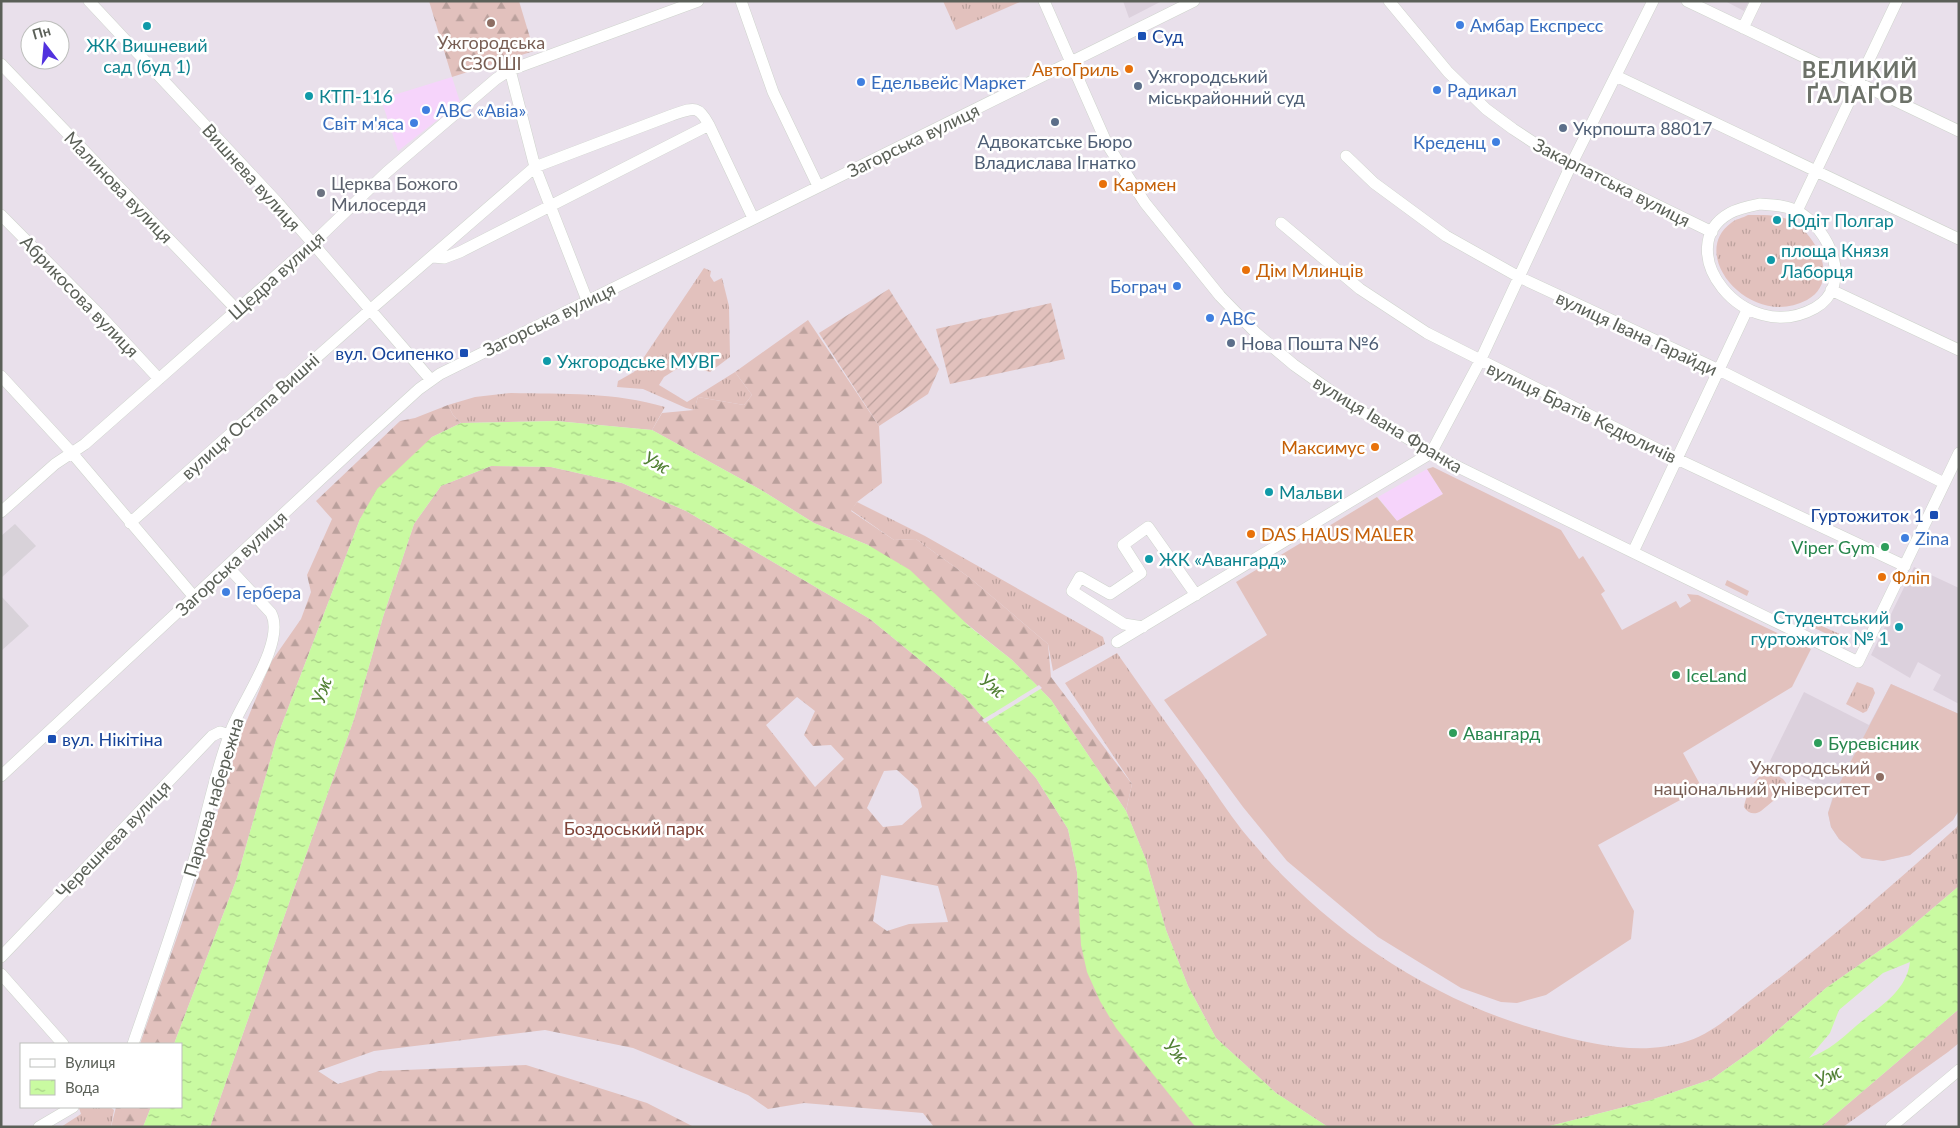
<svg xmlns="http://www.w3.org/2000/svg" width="1960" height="1128" viewBox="0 0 1960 1128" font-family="Lato,sans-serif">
  <defs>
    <pattern id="grass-tufts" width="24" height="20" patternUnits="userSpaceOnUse" patternTransform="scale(1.25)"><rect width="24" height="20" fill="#e2c1bd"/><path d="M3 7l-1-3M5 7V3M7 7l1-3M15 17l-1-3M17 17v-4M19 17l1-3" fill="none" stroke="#baa09c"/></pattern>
    <pattern id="forest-firs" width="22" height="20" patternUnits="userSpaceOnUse" patternTransform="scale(1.25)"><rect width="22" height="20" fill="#e2c1bd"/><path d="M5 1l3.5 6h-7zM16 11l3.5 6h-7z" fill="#baa09c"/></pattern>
    <pattern id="garden-furrows" width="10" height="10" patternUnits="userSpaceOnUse" patternTransform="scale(1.25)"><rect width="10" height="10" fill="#e2c1bd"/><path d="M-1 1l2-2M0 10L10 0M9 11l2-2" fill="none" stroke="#baa09c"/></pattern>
    <pattern id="water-ripples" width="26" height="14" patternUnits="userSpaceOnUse" patternTransform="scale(1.25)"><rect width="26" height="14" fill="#c9faa1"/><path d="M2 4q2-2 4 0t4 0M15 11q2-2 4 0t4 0" fill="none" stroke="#a6ce86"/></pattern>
  </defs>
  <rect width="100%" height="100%" fill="#e9e0eb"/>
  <path fill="#f6d4fb" d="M452 77 460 102 398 151 381 99Z
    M1427 469 1443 494 1397 521 1378 497Z"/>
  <path fill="#d8d2d9" d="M15 524 36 546 1 578V536Z
    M1 596 29 626 1 651Z"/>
  <path fill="#dcd1dd" d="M1123 1H1162L1129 18Z
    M1725 1H1749L1744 11Z
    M1914 567 1959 588V704L1933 690 1941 675 1918 662 1910 678 1871 655Z
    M1891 684 1959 714V810L1953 820 1910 855 1883 861 1862 858 1839 839 1831 827 1828 813 1834 792 1770 761 1804 692 1869 725Z"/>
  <path fill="url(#grass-tufts)" d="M943 1H1022L956 30Z
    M1748 215C1763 215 1780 214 1793 222 1818 237 1840 282 1807 300 1751 330 1687 255 1731 223 1735 219 1743 218 1748 215Z
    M704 268 711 271 710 276 714 282 722 278 729 306 730 357 710 372 703 370 694 358 664 377 659 385 687 402 735 372 752 395 744 405 698 397 694 410 686 408 643 389 617 387 618 381 634 372Z
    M511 393C563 394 615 392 665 407L652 430 556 421 461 423 453 415 448 405 475 397Z
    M857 502 925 536 1103 637 1105 644 1053 671 1048 644 970 578 916 539 894 540 851 510Z
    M1727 580 1749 591 1747 596 1725 585Z
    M1813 622 1844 636 1842 641 1810 626Z
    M1117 653C1145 693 1173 733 1202 773 1215 792 1228 812 1242 830 1320 926 1430 1002 1550 1033 1594 1045 1644 1056 1688 1041 1713 1033 1735 1012 1756 996 1826 943 1894 885 1959 825V886L1899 937 1826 988 1763 1043 1712 1079 1648 1101 1546 1127H1328L1276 1093 1216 1038 1188 986 1166 930 1146 860 1126 811 1132 784 1065 683Z
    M1857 682 1873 688 1875 693 1867 711 1863 713 1846 704Z
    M1770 771 1783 779 1786 783 1785 791 1761 811C1755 815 1748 814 1744 807 1746 795 1756 773 1770 771Z
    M1959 1009V1043L1948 1052 1843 1127H1821Z
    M81 1107H110L114 1110 111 1127H61L81 1114 79 1108Z"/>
  <path fill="url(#forest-firs)" fill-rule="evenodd" d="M429 1H519L534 51 452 77Z
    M808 320 879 426 882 483 857 502 851 511 894 540 916 539 970 578 1048 644 1051 677 1132 784 1126 811 1051 700 1012 660 868 545 814 523 761 490 652 430 662 413 694 410 698 397 744 405 752 395 735 372Z
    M448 405 453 415 461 423 432 437 360 519 276 740 237 878 174 1044H140L202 865 240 737 271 662 301 619 311 592 307 575 332 519 316 501 400 421 415 418Z
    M491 466 551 467 622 483 686 511 870 619 964 696 1036 778 1068 829 1077 872 1079 906 1196 1127H934L923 1113 804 1103 768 1109 748 1095 633 1048 545 1030 374 1051 318 1071 338 1084 379 1071 526 1065 647 1103 694 1127H210L354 719 383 617 414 524 441 486ZM797 697 815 711 804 735 813 746 831 745 844 759 815 787 766 725ZM897 770 918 789 922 807 902 825 883 827 867 808 884 771ZM881 875 938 886 948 922 909 924 887 931 873 921Z
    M116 1107H151L143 1127H111Z"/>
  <path fill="url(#garden-furrows)" d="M889 289 939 369 928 394 879 426 819 333Z
    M1051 303 1065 359 950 384 936 329Z"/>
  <path fill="#e2c1bd" d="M1433 467 1561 530 1579 559 1583 556 1605 591 1601 594 1622 630 1676 601 1680 608 1691 601 1687 594 1698 595 1811 649 1792 687 1683 753 1702 788 1598 845 1634 911 1631 939 1546 995 1517 1003 1501 1002 1461 988 1378 937 1287 861 1243 807 1164 700 1267 635 1236 582 1377 497 1397 521 1443 494 1427 469Z
    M1891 684 1959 714V810L1953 820 1910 855 1883 861 1862 858 1839 839 1831 827 1828 813 1835 792Z"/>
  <path fill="url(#water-ripples)" fill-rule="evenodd" d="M556 421 652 430 761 490 814 523 868 545 910 570 970 627 1012 660 1051 700 1126 811 1146 860 1166 930 1188 986 1216 1038 1276 1093 1328 1127H1196L1193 1124 1116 1028 1100 1001 1087 972 1081 945 1077 872 1068 829 1036 778 964 696 870 619 686 511 622 483 551 467 491 466 441 486 414 524 383 617 354 719 210 1127H143L151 1107H181V1044H174L237 878 276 740 360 519 377 489 432 437 461 423Z
    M1959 886V1009L1821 1127H1546L1648 1101 1712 1079 1763 1043 1826 988 1899 937ZM1910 962C1906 993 1878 1007 1856 1026 1839 1041 1831 1049 1809 1058L1830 1033 1839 1010 1883 973Z"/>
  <path fill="#e9e0eb" d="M1039 685 1042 688 985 723 982 720Z"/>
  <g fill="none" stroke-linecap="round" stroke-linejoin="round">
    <defs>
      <path id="minor" d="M89 1 277 202 431 380
        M741 1 773 92 818 186
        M1044 1 1107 144 1145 203 1220 296 1256 333 1294 365 1352 406 1452 464 1858 662 1959 453
        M1389 1 1448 72 1486 109 1513 129 1548 152 1712 232
        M1687 1 1959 131
        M1743 28 1756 1
        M1 64 237 310
        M510 70 535 167 587 300
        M1616 76 1959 239
        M1346 156 1374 183 1446 236 1519 277 1719 370 1944 483
        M1760 204C1772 205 1786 205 1797 211 1829 228 1855 285 1815 308 1743 348 1669 247 1730 213 1739 208 1750 206 1760 204Z
        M1797 211 1897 1
        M1 215 98 313 159 379
        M1281 223 1360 289 1427 333 1677 459 1905 566
        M433 257 444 258 460 252 709 125
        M1831 290 1959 350
        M1 376 72 453 195 598
        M1 512 55 464 85 444 312 244 387 172 496 79 510 70 698 1
        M130 523 370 310 535 167 672 115C693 108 698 104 709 125L753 218
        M1633 552 1747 310
        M1143 627 1124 624 1072 591 1080 577 1110 594 1141 573 1123 545 1148 527 1196 595
        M1117 642 1431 453 1480 361 1572 163 1653 1
        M1 776 364 439 419 389 440 374 1194 1
        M1 957 212 736 220 732 229 735
        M1 974 63 1044
        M133 1044C154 983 176 922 194 860 207 817 215 770 232 728 243 700 286 641 271 613L228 567
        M39 1127 73 1107
        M1891 1127 1959 1070"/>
    </defs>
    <use href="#minor" stroke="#cfd4cd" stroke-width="12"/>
    <use href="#minor" stroke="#fff" stroke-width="11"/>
  </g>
  <g fill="#8d6e63" stroke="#fff" stroke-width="2">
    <circle cx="491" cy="23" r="5"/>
    <circle cx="1880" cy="777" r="5"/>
  </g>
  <g fill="#3f7fe0" stroke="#fff" stroke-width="2">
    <circle cx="1460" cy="25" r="5"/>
    <circle cx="861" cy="82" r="5"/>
    <circle cx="1437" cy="90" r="5"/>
    <circle cx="426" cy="110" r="5"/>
    <circle cx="414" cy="123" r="5"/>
    <circle cx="1496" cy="142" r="5"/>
    <circle cx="1177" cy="286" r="5"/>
    <circle cx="1210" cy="318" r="5"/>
    <circle cx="1905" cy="538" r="5"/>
    <circle cx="226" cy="592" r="5"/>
  </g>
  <g fill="#0f9aa8" stroke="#fff" stroke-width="2">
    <circle cx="147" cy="26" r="5"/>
    <circle cx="309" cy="96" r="5"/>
    <circle cx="1777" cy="220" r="5"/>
    <circle cx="1771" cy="260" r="5"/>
    <circle cx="547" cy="361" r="5"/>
    <circle cx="1269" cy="492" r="5"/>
    <circle cx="1149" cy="559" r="5"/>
    <circle cx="1899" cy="627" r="5"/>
  </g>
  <g fill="#1a4fb4" stroke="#fff" stroke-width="2">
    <rect x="1137" y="31" width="10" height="10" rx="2.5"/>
    <rect x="459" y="348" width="10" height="10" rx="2.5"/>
    <rect x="1929" y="510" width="10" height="10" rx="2.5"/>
    <rect x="47" y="734" width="10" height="10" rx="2.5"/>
  </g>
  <g fill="#e8710a" stroke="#fff" stroke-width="2">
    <circle cx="1129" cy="69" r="5"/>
    <circle cx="1103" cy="184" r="5"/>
    <circle cx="1246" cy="270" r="5"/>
    <circle cx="1375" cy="447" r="5"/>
    <circle cx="1251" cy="534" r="5"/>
    <circle cx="1882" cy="577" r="5"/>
  </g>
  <g fill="#5c6f8a" stroke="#fff" stroke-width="2">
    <circle cx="1138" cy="86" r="5"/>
    <circle cx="1055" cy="122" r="5"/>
    <circle cx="1563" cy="128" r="5"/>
    <circle cx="1231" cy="343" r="5"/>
  </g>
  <circle fill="#6b7280" stroke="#fff" stroke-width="2" cx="321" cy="193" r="5"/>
  <g fill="#2e9e5b" stroke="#fff" stroke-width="2">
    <circle cx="1885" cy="547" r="5"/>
    <circle cx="1676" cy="675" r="5"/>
    <circle cx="1453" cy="733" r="5"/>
    <circle cx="1818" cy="743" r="5"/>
  </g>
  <g text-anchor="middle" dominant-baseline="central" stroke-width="5" stroke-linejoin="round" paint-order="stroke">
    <g font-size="18" fill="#366cbe" stroke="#fff" text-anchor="start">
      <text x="1470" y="25">Амбар Експресс</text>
      <text x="871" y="82">Едельвейс Маркет</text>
      <text x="1447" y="90">Радикал</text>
      <text x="436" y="110">ABC «Авіа»</text>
      <text x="404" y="123" text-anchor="end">Світ м'яса</text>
      <text x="1486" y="142" text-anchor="end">Креденц</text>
      <text x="1167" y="286" text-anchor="end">Бограч</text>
      <text x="1220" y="318">ABC</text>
      <text x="1915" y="538">Zina</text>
      <text x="236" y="592">Гербера</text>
    </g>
    <g font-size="18" fill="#164399" stroke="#fff" text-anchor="start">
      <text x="1152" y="36">Суд</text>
      <text x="454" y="353" text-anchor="end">вул. Осипенко</text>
      <text x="1924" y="515" text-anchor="end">Гуртожиток 1</text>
      <text x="62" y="739">вул. Нікітіна</text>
    </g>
    <g font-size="18" fill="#785e54" stroke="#fff">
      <text x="491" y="42">Ужгородська<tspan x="491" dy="21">СЗОШІ</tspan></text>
      <text x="1870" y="767" text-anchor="end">Ужгородський<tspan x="1870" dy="21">національний університет</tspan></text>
    </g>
    <g font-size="18" fill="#0d838f" stroke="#fff" text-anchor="start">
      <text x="147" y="45" text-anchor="middle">ЖК Вишневий<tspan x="147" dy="21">сад (буд 1)</tspan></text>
      <text x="319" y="96">КТП-116</text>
      <text x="1787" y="220">Юдіт Полгар</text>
      <text x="1781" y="250">площа Князя<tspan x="1781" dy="21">Лаборця</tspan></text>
      <text x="557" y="361">Ужгородське МУВГ</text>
      <text x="1279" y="492">Мальви</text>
      <text x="1159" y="559">ЖК «Авангард»</text>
      <text x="1889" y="617" text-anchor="end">Студентський<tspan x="1889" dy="21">гуртожиток № 1</tspan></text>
    </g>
    <g font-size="18" fill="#c56008" stroke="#fff" text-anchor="start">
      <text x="1119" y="69" text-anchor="end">АвтоГриль</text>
      <text x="1113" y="184">Кармен</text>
      <text x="1256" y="270">Дім Млинців</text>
      <text x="1365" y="447" text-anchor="end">Максимус</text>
      <text x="1261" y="534">DAS HAUS MALER</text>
      <text x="1892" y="577">Фліп</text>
    </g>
    <g font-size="18" fill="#4e5e75" stroke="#fff" text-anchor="start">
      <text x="1148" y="76">Ужгородський<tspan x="1148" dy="21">міськрайонний суд</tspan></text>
      <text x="1573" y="128">Укрпошта 88017</text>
      <text x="1055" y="141" text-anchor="middle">Адвокатське Бюро<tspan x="1055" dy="21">Владислава Ігнатко</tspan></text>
      <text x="1241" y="343">Нова Пошта №6</text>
    </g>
    <g font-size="18" fill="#5b6058" stroke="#fff">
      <text transform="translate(913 140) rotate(-26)">Загорська вулиця</text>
      <text transform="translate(252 177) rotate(48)">Вишнева вулиця</text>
      <text transform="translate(1612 182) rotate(27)">Закарпатська вулиця</text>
      <text transform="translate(119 187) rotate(46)">Малинова вулиця</text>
      <text transform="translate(276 275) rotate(-42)">Щедра вулиця</text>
      <text transform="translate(80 296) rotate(46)">Абрикосова вулиця</text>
      <text transform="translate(549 319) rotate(-26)">Загорська вулиця</text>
      <text transform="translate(1637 333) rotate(25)">вулиця Івана Гарайди</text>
      <text transform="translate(1582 412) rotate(26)">вулиця Братів Кедюличів</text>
      <text transform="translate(250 416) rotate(-42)">вулиця Остапа Вишні</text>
      <text transform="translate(1388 424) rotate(31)">вулиця Івана Франка</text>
      <text transform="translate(231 563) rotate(-43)">Загорська вулиця</text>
      <text transform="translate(213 797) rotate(-73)">Паркова набережна</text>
      <text transform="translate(113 839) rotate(-46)">Черешнева вулиця</text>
    </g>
    <g font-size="18" fill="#5b616d" stroke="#fff" text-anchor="start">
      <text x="331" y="183">Церква Божого<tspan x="331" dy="21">Милосердя</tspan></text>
    </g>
    <g font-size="18" fill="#27864d" stroke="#fff" text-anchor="start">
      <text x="1875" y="547" text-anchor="end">Viper Gym</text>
      <text x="1686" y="675">IceLand</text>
      <text x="1463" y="733">Авангард</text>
      <text x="1828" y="743">Буревісник</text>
    </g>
    <g font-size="18" fill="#7f4338" stroke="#fff">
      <text x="634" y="828">Боздоський парк</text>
    </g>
    <g font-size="19" font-style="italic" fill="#507f33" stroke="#fff">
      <text transform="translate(657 462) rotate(28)">Уж</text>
      <text transform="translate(993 685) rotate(38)">Уж</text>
      <text transform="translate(321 690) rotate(-72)">Уж</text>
      <text transform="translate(1177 1051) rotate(48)">Уж</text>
      <text transform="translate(1828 1075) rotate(-25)">Уж</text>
    </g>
    <g font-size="22" font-weight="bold" letter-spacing="1" fill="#6d7269" stroke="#fff">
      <text x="1860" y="69">ВЕЛИКИЙ<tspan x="1860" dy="25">ҐАЛАҐОВ</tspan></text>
    </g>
  </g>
  <rect width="1960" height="1128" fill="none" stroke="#5b6058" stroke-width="5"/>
  <rect x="20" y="1043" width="162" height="65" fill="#ffffff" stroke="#bdbfbc"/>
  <rect x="30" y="1059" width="25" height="8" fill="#ffffff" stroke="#bdbfbc"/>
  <text x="65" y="1068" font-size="15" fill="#5b6058">Вулиця</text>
  <rect x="30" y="1080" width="25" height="15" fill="url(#water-ripples)" stroke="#bdbfbc"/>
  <text x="65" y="1093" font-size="15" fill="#5b6058">Вода</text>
  <g transform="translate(45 45) rotate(344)"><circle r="24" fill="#ffffff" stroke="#bdbfbc"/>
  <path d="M0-4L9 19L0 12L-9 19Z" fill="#5232de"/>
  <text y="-8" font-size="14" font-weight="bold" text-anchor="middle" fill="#5b6058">Пн</text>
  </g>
</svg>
